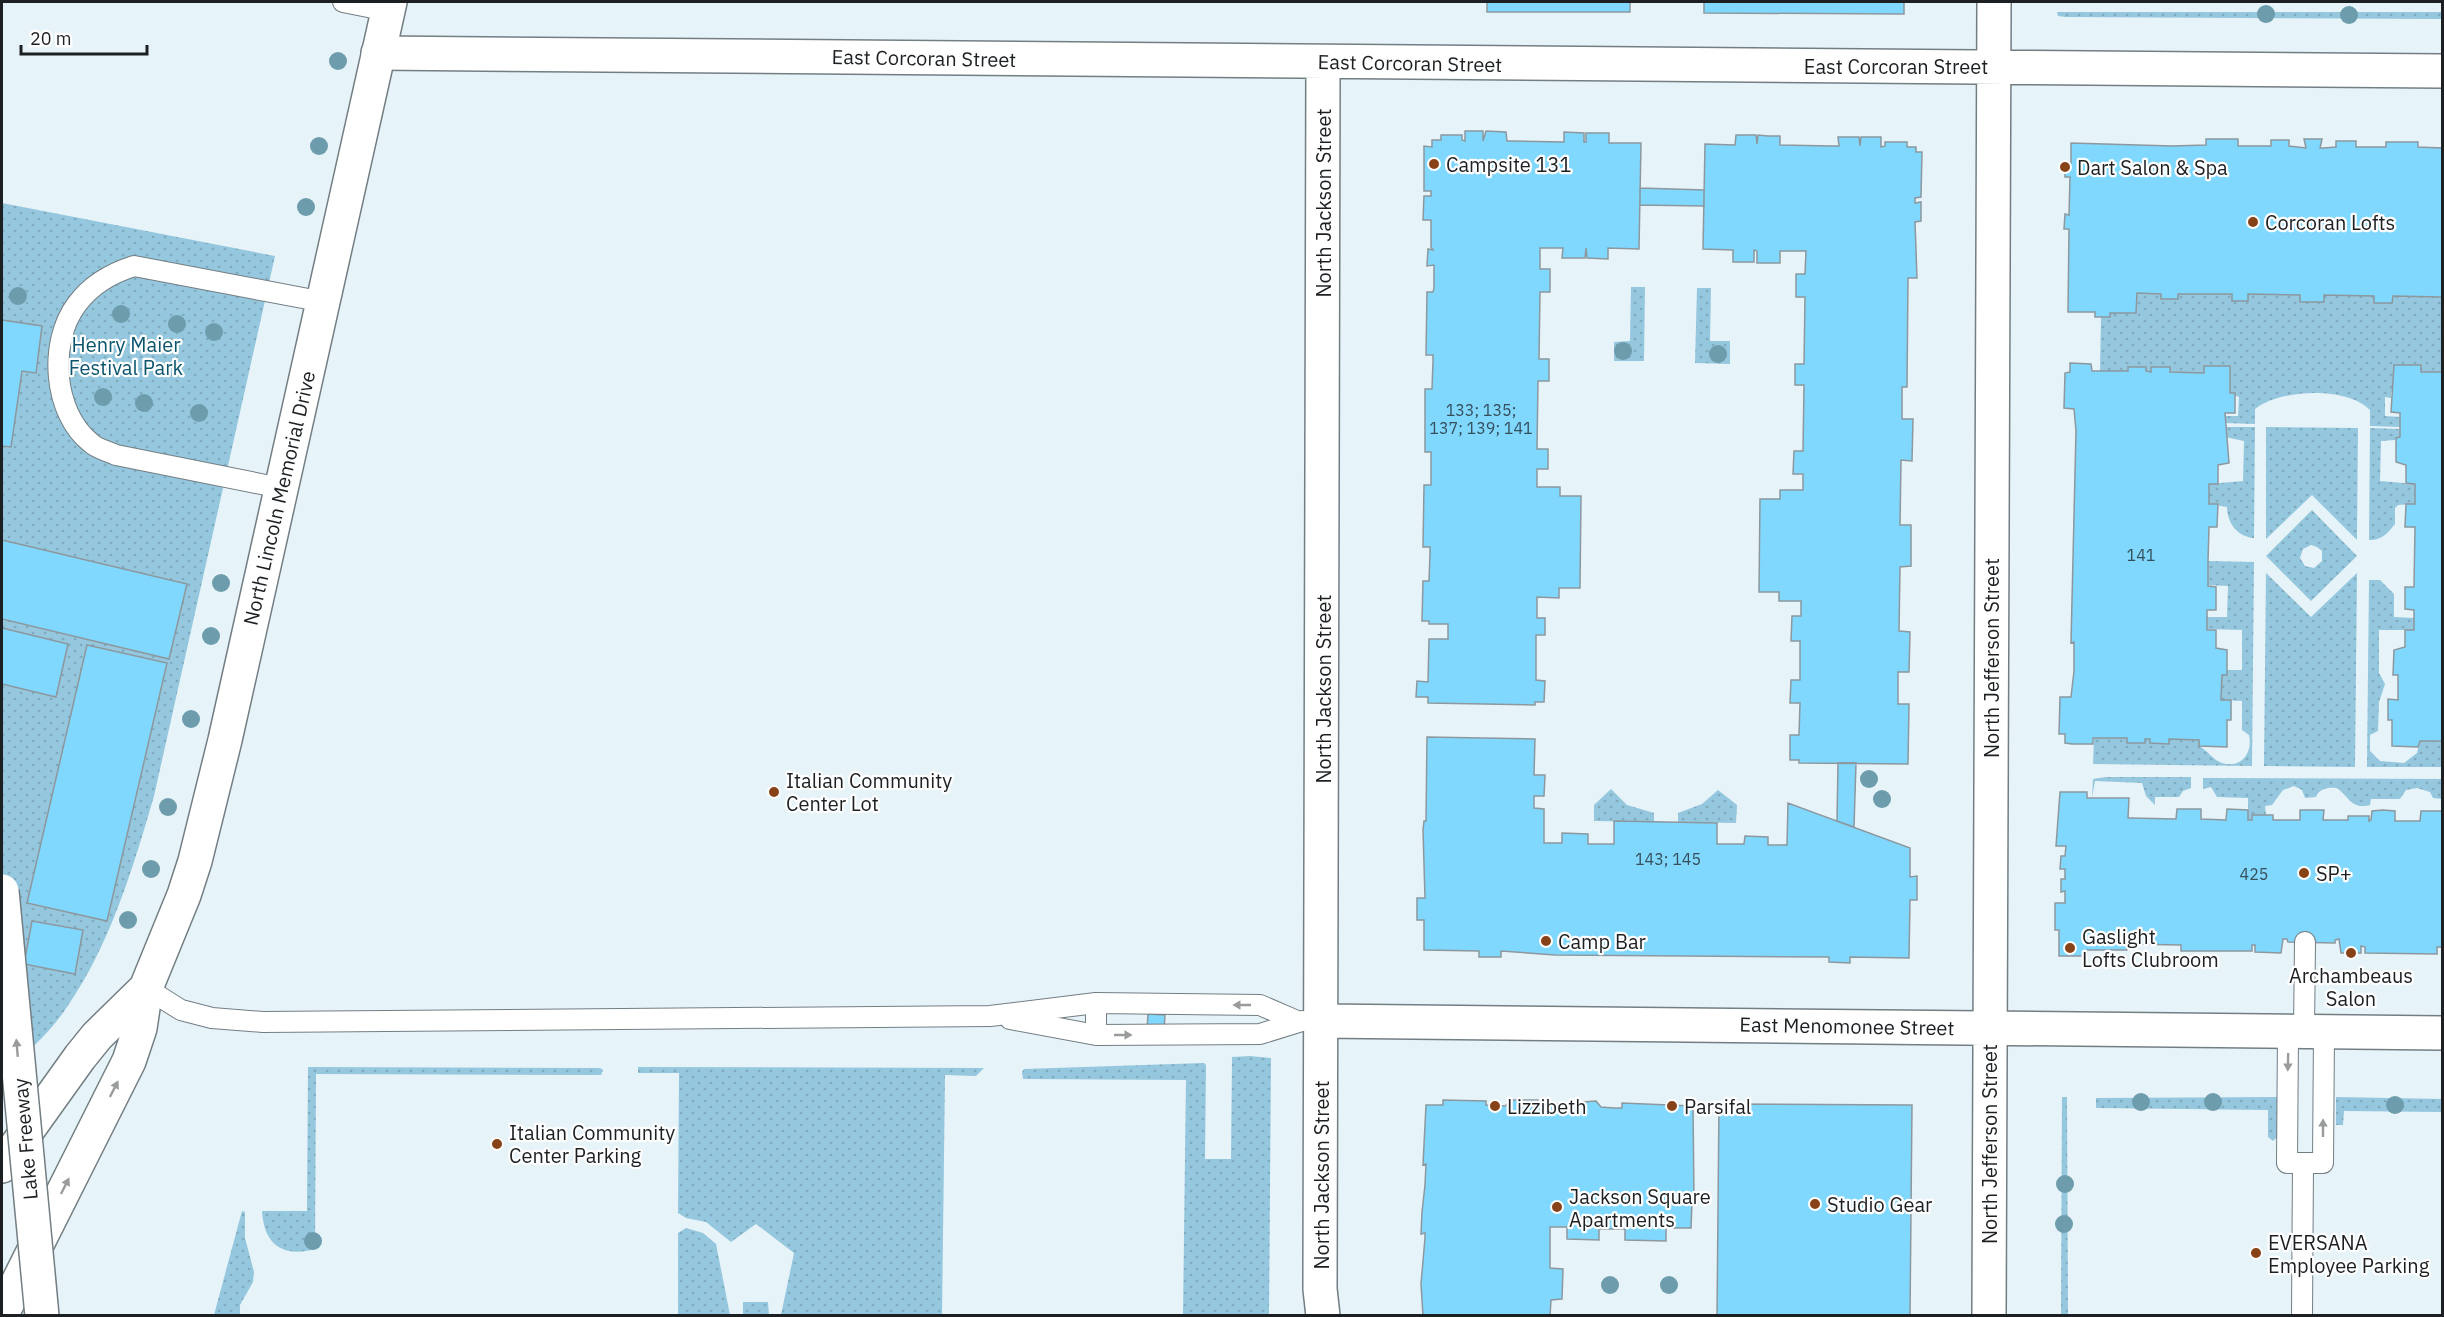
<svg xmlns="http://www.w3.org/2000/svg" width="2444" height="1317" viewBox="0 0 2444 1317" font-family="'IBM Plex Sans',sans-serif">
  <defs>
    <pattern id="green-dots" width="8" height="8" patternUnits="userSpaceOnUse" patternTransform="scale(1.5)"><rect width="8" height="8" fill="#95c7de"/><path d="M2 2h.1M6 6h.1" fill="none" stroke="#80abbe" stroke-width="1.8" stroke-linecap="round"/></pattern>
  </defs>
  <rect width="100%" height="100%" fill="#e6f3f9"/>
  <path fill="url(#green-dots)" fill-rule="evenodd" d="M2057 12H2442V19L2066 17 2058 16Z
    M2 203 275 256 154 796C133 868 110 945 67 1007 50 1033 24 1055 2 1077Z
    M1631 287H1645L1644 361H1614V342L1630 341Z
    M1697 288H1711L1710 341H1730V364L1695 363Z
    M2137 293 2161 294 2162 299H2178V294H2232V301H2248V294L2300 295 2301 302H2324V295L2374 296 2375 303H2392L2393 296 2442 297V372H2421V365H2394V392H2391V398L2385 397V416L2400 417V427L2370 426V410C2347 386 2280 389 2255 409V424L2225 423 2226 416H2238L2239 397 2230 393V366H2204V373L2170 372 2169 367H2152L2151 372 2146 371 2145 367H2128V371H2100L2101 317Z
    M2225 427H2255L2254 538C2237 537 2227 522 2227 507L2209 504V484L2243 481 2244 441 2225 437Z
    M2266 427 2358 428 2357 540 2312 495 2266 539Z
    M2370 428 2400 429V437L2395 440 2381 441 2380 481 2415 484V504L2398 505 2395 508V524C2387 534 2382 540 2369 540Z
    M2312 510 2357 556 2311 601 2266 556ZM2311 545 2317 547 2322 551V561L2314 568 2305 566 2300 558 2303 549Z
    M2208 561 2254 562 2252 766 2093 764 2094 738H2127V743L2145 739 2199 740V746C2207 750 2213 760 2222 763 2242 769 2253 752 2249 735L2242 730V701L2221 700 2222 675H2226L2227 670H2242V630L2207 629V617H2227L2228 586 2208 585Z
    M2266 573 2311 617 2357 573 2355 767 2264 766Z
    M2369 580H2380L2394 594V617L2414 618V630H2379V673L2385 684 2379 702 2378 731 2370 735V751L2380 761 2404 763 2417 753 2420 741H2442V767H2367Z
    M2106 777H2191V788L2183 791 2179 797H2155V805L2146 796 2142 783 2095 781 2092 798 2093 779Z
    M2203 778 2442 779V799L2433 798 2430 792 2417 788 2406 790 2400 799H2371L2370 805C2352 810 2349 797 2337 788 2329 787 2319 788 2316 797L2305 798 2302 790 2294 786 2283 790 2272 805 2265 806 2266 815H2252V820H2248V798L2217 797 2211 787 2203 789Z
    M1611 789 1627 805 1654 813V822L1594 821V805Z
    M1718 790 1737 805 1736 823 1678 822V813L1702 804Z
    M1250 1056 1271 1058 1269 1315H1183L1186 1080 1023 1079 1022 1072 1024 1069 1204 1063 1206 1065 1205 1159H1231L1232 1057Z
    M308 1067 600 1068 603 1070 601 1075 316 1074 315 1249C282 1258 264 1244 262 1211H307Z
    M638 1067 984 1068 976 1076 945 1075 942 1315H781L794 1253 756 1224 731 1242 706 1222 686 1218 678 1213 679 1073H638Z
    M2062 1097H2067L2068 1316 2061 1315Z
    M2277 1097V1137L2273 1141 2268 1137V1110L2096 1108V1098Z
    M2336 1097 2442 1099V1112L2344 1111 2343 1125H2336Z
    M242 1211 245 1212V1238L254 1272 253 1282 240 1305V1315H214Z
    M686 1228 703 1233 716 1244 730 1315H678V1233Z
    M743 1302H768L769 1315H743Z"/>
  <path fill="#81d8fe" stroke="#8c989e" stroke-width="1.5" d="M1487 2H1630V12H1487Z
    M1704 2H1904V14L1704 13Z
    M1465 131H1483V141L1486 131 1506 132 1507 141H1513L1564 142V132L1584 133V142H1586V133H1609V143H1641L1639 249 1608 248V259L1587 258 1586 248 1585 258H1562L1563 248H1540V269H1550V292H1540L1539 359H1549V381H1538L1537 449H1548V469H1537V487H1560V496H1581L1580 588H1559V598L1537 597V618H1545V635H1536V680L1545 681 1544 702H1535V705L1428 703V697H1416L1417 681 1428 682 1429 639H1448V624H1429V621H1422L1423 581H1429L1430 554V547H1423L1424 485H1431V452H1425V389H1432L1433 361V355H1426L1427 292H1433L1434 288V265L1427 266 1428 249 1433 250 1431 247V220H1423L1424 196H1431V191H1424V146L1432 147V140H1441V135H1462V140L1465 141Z
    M1736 135H1756L1757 144 1758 135 1768 136H1780V145L1832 146H1839L1838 137H1859L1860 146 1861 137H1881V147L1885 146V142H1907V147H1916V152H1922L1921 197 1915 198V203L1921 202V221L1915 222 1917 278H1908L1907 387H1902V419H1913L1912 461 1901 460 1900 525H1911V566L1900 567 1899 631 1910 632 1909 672H1898V704H1909L1908 764 1799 763V760H1790V735H1799L1800 703H1790L1791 680H1800V641H1791L1792 616H1801V601H1779V592H1759L1760 499H1780V490H1803V474H1793L1794 451H1803L1804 385H1795V364H1804L1805 297H1796V274H1805L1806 251H1780V263H1757V251L1754 250V262H1733V250L1703 249 1705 144 1735 145Z
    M2206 139H2238V146H2271V140H2289V146L2306 148 2304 139H2322L2320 148H2324L2336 147V141H2356V147H2386V142H2418V147L2442 148V297L2393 296 2392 303H2374V296L2324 295V302H2300V295L2248 294V301H2232V294H2178V299H2161V294L2137 293 2136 313H2110V317H2095V312H2068L2069 229H2064L2065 214 2069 215 2070 177H2065V164L2071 163V143L2172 146 2206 145Z
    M1640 188 1704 190V206L1640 205Z
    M2 320 42 326 36 373 22 371 11 447 2 446Z
    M2070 363 2091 364 2092 371H2128V367H2146V371L2151 372V367H2170V372L2204 373V366H2230V393H2235V413H2225L2229 463 2218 465V484H2209V504H2218L2217 527H2209L2208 561V586L2216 587V610H2207V630H2216V648L2227 650V675H2222L2221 700H2231V720H2227V747L2199 746V740L2169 739V744L2150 743V739H2145V743H2127V738H2093V744H2072L2065 743V734H2059L2060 697H2071L2074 671V642L2071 643 2076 431 2074 409 2064 408 2065 373 2070 372Z
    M2394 365H2421V372H2442V741H2420L2418 747 2392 746V720H2388V699L2398 700V675H2393L2394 650 2405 647V630H2414V610L2405 609V587H2414L2415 527H2405L2406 504H2415V484L2406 483V465L2396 462V438L2400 437V413L2391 412Z
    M2 540 187 584 169 659 2 619Z
    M2 628 68 644 56 697 2 684Z
    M87 645 167 663 107 921 27 903Z
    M1427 737 1535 739 1534 775H1545L1544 796H1534V808L1544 809V843H1562V833L1588 834V844H1614V821L1717 823V844H1744L1745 836 1768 837V845H1787L1788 803 1910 848V877L1917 876V900H1910L1909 958 1850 957V963L1829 962V957L1555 955 1501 951V957H1479V951L1424 950V920H1417V898H1425L1423 830 1424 821H1426Z
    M1838 763H1856L1854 827 1837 821Z
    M2060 792H2087V798H2129L2128 818H2130L2176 819 2177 809H2201V819L2226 820 2227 809 2248 810V820H2252V815H2273V820H2300V810H2324L2323 820H2348V816H2369V821L2371 820 2372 811 2383 810 2395 811V821H2420L2421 811H2442V947H2437V954L2365 953V947L2361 946V953H2341L2339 939 2335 940V943L2288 942 2287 939H2283L2281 953 2255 952V945H2252V951H2181V945L2127 944V950H2087V956H2059V930H2055V903H2065V891L2061 892V879H2065V869H2060L2061 856H2065L2066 846H2056Z
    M32 921 83 930 75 974 24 964Z
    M1148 1014 1165 1015 1164 1030 1147 1029Z
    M1443 1100 1486 1101V1105L1505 1106 1512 1100H1538V1103L1555 1104 1596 1101 1601 1107 1614 1108H1622V1103L1693 1106 1694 1202H1692L1691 1228H1666V1241L1625 1240V1229H1599V1240L1567 1239V1227H1550V1268L1563 1269 1562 1299 1551 1300 1550 1316H1423L1421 1284 1425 1238V1233L1421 1234 1422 1212 1425 1185 1426 1164 1423 1165 1426 1105H1443Z
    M1719 1104 1912 1105 1910 1316H1717Z"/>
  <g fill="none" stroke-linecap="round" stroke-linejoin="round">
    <defs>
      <path id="lane" d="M343 2 388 11
        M281 488 116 455C108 451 97 449 91 443 53 413 48 342 77 304 91 285 112 273 134 266L324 302
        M146 988 181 1010 212 1018 263 1022 990 1016 1096 1003 1260 1005 1297 1021
        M1096 1003V1035L1260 1034 1302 1021
        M1010 1019 1096 1035
        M2288 1032 2287 1163H2323L2324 1032
        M2304 1032 2305 942
        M2302 1316 2303 1163"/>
      <path id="street" d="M378 53 2442 71
        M1323 1021 2442 1033
        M1323 1316 1320 1289 1323 62
        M1989 1316 1994 2"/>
      <path id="secondary" d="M2 1166 80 1057 97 1036 146 988
        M2 1314 129 1061 140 1028 146 988 184 895 195 861 225 740 390 2"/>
    </defs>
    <use href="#lane" stroke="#737e83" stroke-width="22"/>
    <use href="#street" stroke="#737e83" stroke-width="36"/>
    <use href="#secondary" stroke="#737e83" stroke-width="36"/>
    <use href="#lane" stroke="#fff" stroke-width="20"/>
    <use href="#street" stroke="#fff" stroke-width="33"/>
    <use href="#secondary" stroke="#fff" stroke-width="33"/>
    <defs>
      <path id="highway-bridge" d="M2 891 42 1316"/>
    </defs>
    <use href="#highway-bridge" stroke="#737e83" stroke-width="36" stroke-linecap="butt"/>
    <use href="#highway-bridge" stroke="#fff" stroke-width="33"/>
  </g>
  <g fill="#6d9cad">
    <circle cx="2266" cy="14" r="9"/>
    <circle cx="2349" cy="15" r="9"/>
    <circle cx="338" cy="61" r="9"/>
    <circle cx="319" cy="146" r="9"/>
    <circle cx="306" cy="207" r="9"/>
    <circle cx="18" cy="296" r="9"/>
    <circle cx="121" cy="314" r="9"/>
    <circle cx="177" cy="324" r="9"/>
    <circle cx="214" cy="332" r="9"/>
    <circle cx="1623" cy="351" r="9"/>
    <circle cx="1718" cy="354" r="9"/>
    <circle cx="103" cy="397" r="9"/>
    <circle cx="144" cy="403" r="9"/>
    <circle cx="199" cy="413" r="9"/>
    <circle cx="221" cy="583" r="9"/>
    <circle cx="211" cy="636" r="9"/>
    <circle cx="191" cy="719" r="9"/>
    <circle cx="1869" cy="779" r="9"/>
    <circle cx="1882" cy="799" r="9"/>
    <circle cx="168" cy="807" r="9"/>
    <circle cx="151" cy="869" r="9"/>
    <circle cx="128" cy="920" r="9"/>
    <circle cx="2141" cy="1102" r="9"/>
    <circle cx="2213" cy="1102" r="9"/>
    <circle cx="2395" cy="1105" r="9"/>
    <circle cx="2065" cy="1184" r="9"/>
    <circle cx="2064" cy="1224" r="9"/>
    <circle cx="313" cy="1241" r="9"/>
    <circle cx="1610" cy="1285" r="9"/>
    <circle cx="1669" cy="1285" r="9"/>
  </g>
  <defs><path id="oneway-solid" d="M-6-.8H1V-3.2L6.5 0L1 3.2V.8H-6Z" transform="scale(1.5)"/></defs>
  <g fill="#999b9c">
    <use href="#oneway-solid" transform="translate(1242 1005) rotate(-180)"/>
    <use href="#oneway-solid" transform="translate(1123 1035)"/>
    <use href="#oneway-solid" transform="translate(17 1048) rotate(-95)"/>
    <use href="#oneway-solid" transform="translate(2288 1062) rotate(91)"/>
    <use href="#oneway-solid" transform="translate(114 1089) rotate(-63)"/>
    <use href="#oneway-solid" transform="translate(2323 1128) rotate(-90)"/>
    <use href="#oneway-solid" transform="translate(65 1186) rotate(-63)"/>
  </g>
  <g fill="#874218" stroke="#fefefe" stroke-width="2">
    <circle cx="1434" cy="164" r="6"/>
    <circle cx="2065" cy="167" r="6"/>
    <circle cx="2253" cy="222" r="6"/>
    <circle cx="774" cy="792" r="6"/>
    <circle cx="2304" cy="873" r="6"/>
    <circle cx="1546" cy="941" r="6"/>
    <circle cx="2070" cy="948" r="6"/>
    <circle cx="2351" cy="953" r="6"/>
    <circle cx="1495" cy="1106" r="6"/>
    <circle cx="1672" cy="1106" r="6"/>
    <circle cx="497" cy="1144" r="6"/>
    <circle cx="1815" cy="1204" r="6"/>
    <circle cx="1557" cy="1207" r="6"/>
    <circle cx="2256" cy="1253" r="6"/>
  </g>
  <g text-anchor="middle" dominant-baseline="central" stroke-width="4.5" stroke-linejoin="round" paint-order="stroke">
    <g font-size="16" fill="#354e5a">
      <text x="1481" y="410">133; 135;<tspan x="1481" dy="18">137; 139; 141</tspan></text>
      <text x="2141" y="555">141</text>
      <text x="1668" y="859">143; 145</text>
      <text x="2254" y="874">425</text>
    </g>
    <g font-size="20" fill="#1c2023" stroke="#fefefe">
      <text transform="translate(924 58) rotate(1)">East Corcoran Street</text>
      <text transform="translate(1410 63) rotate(1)">East Corcoran Street</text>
      <text x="1896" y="66">East Corcoran Street</text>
      <text transform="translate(1323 203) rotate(-90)">North Jackson Street</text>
      <text transform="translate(279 498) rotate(-77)">North Lincoln Memorial Drive</text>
      <text transform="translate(1991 658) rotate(-90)">North Jefferson Street</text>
      <text transform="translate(1323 689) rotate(-90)">North Jackson Street</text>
      <text transform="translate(1847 1026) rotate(1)">East Menomonee Street</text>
      <text transform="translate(25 1139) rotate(-95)">Lake Freeway</text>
      <text transform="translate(1989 1144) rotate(-90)">North Jefferson Street</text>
      <text transform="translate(1321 1175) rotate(-90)">North Jackson Street</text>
    </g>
    <g font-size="20" fill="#1c2023" stroke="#fefefe" text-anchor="start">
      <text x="1446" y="164">Campsite 131</text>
      <text x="2077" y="167">Dart Salon &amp; Spa</text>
      <text x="2265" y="222">Corcoran Lofts</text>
      <text x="786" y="780">Italian Community<tspan x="786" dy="23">Center Lot</tspan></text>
      <text x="2316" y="873">SP+</text>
      <text x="2082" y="936">Gaslight<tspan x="2082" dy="23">Lofts Clubroom</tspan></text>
      <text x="1558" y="941">Camp Bar</text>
      <text x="2351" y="975" text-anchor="middle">Archambeaus<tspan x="2351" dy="23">Salon</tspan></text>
      <text x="1507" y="1106">Lizzibeth</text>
      <text x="1684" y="1106">Parsifal</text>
      <text x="509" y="1132">Italian Community<tspan x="509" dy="23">Center Parking</tspan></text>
      <text x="1569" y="1196">Jackson Square<tspan x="1569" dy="23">Apartments</tspan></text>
      <text x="1827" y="1204">Studio Gear</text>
      <text x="2268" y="1242">EVERSANA<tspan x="2268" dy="23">Employee Parking</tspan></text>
    </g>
    <g font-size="20" fill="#0a546e" stroke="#fefefe">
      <text x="126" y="344">Henry Maier<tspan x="126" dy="23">Festival Park</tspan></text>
    </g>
  </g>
  <rect width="2444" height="1317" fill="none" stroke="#1c2023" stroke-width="6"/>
  <path d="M21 45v9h126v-9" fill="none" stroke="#1c2023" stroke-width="3"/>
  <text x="30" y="45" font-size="18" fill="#1c2023" stroke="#fefefe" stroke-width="4.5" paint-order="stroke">20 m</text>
</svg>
